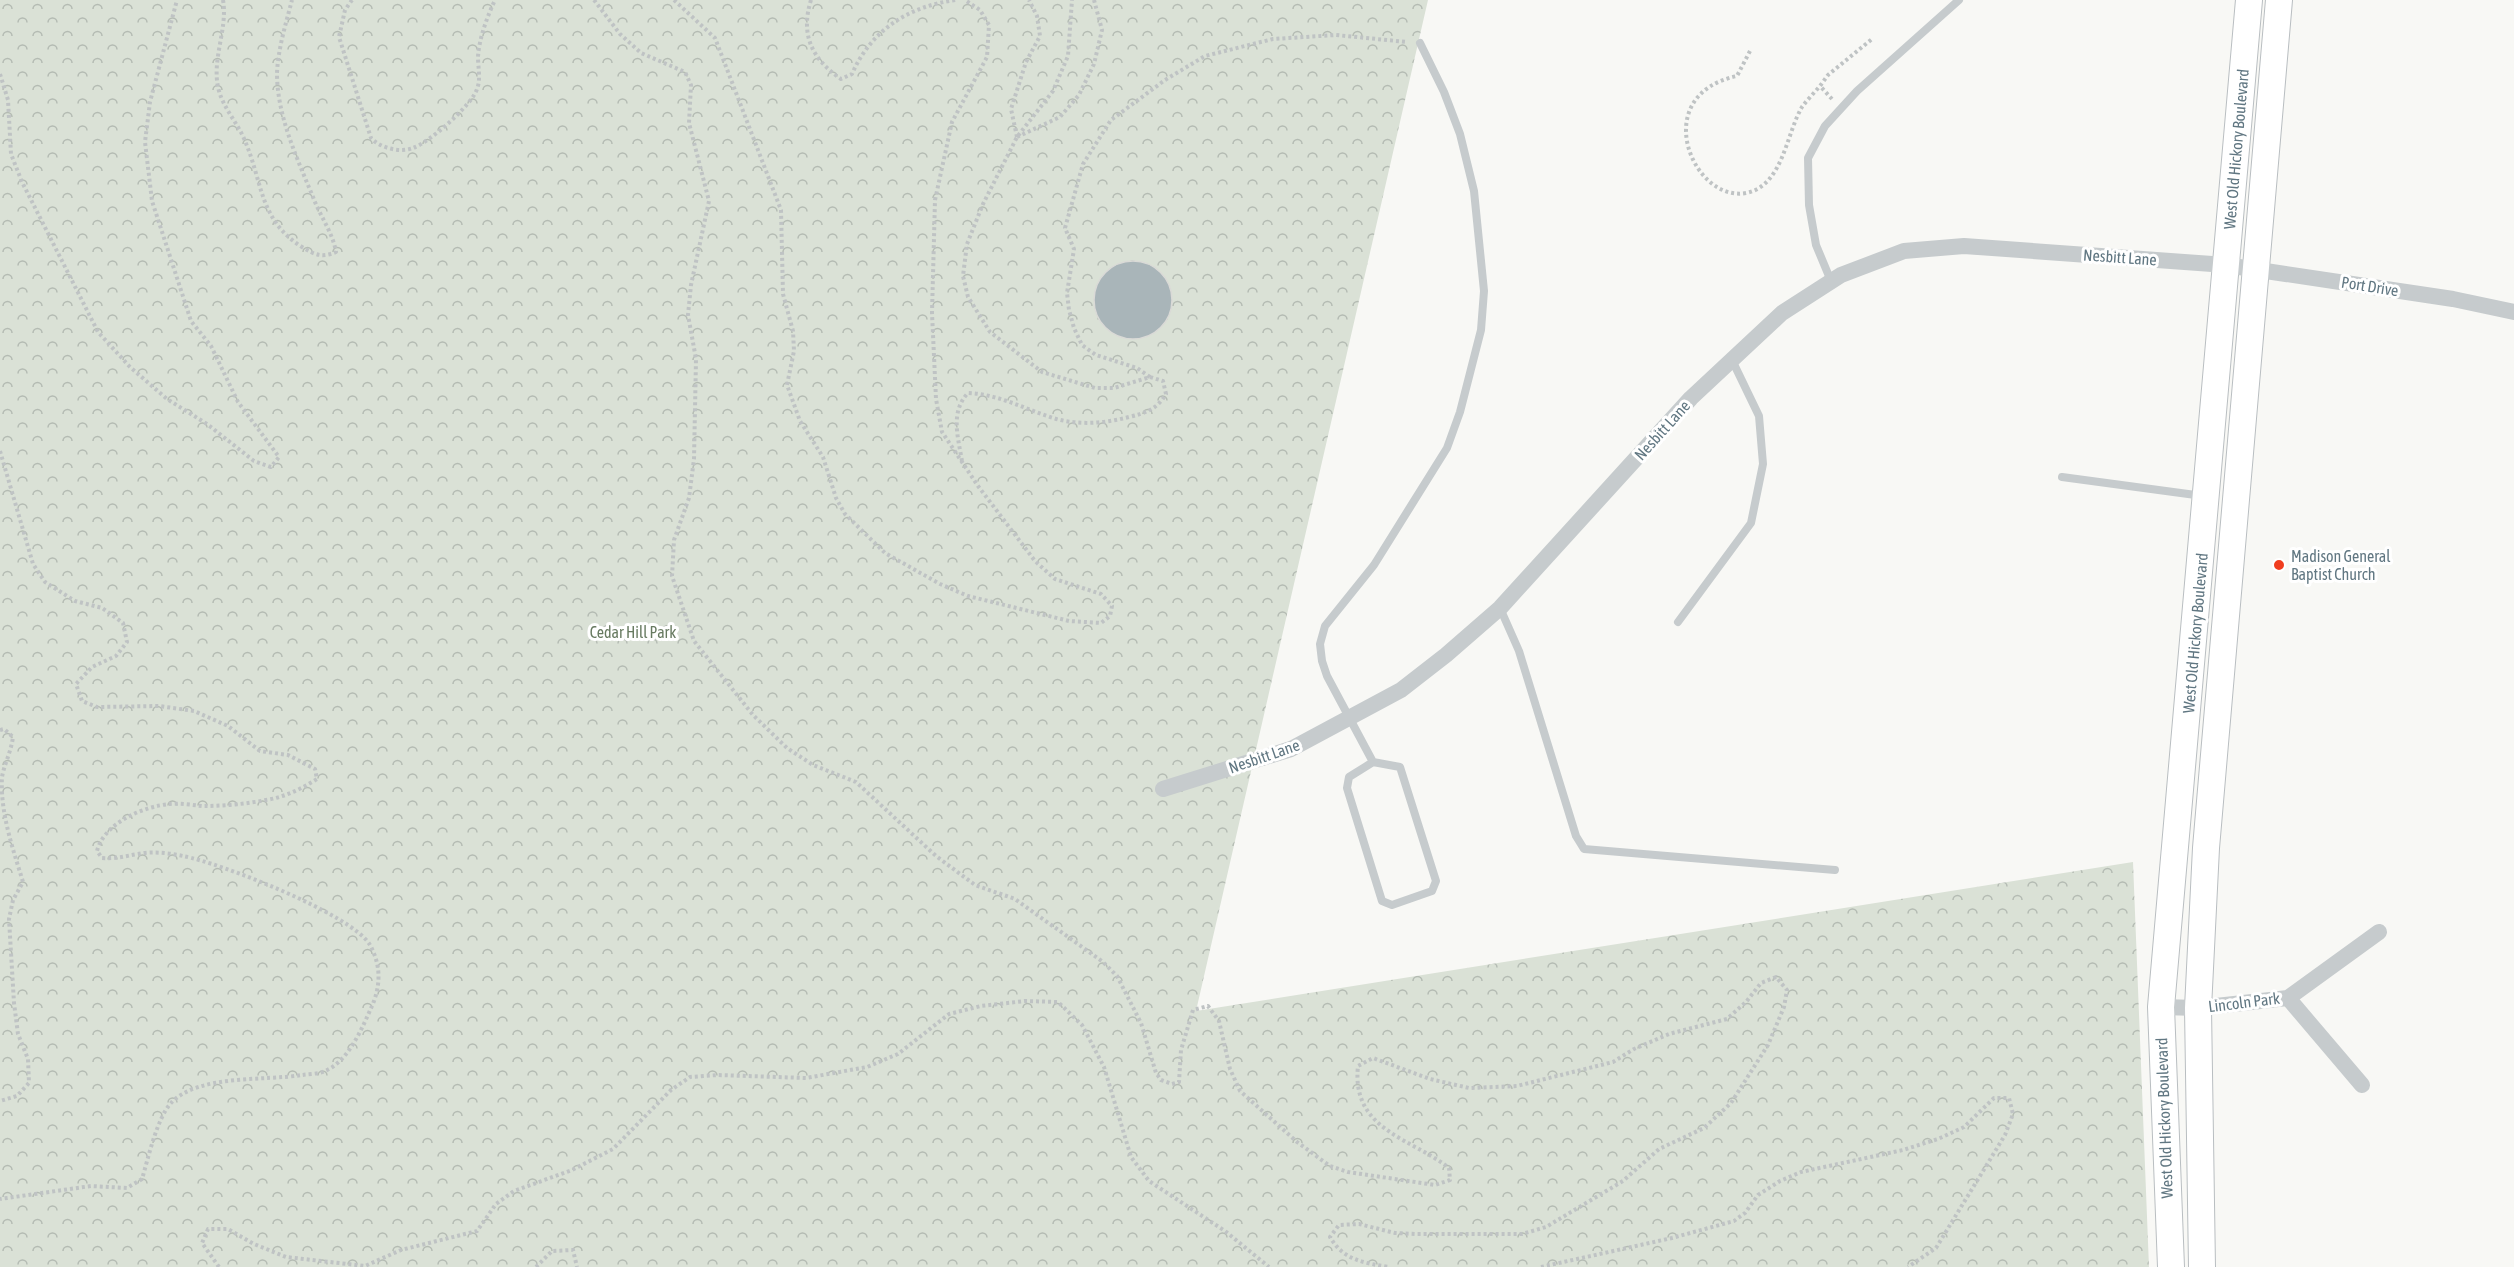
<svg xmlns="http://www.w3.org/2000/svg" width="2514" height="1267" viewBox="0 0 2514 1267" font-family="'Asap Condensed',sans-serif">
  <defs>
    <pattern id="park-crowns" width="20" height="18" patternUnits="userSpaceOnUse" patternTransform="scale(1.5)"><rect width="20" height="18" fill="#dae1d6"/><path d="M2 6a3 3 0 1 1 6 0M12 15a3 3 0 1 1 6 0" fill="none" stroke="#b4bbb3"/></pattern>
  </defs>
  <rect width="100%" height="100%" fill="#f8f8f5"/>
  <path fill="url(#park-crowns)" d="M0 0H1428L1196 1011 2133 862 2149 1267H0Z"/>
  <path fill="#a9b5b9" stroke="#dadad7" stroke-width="1.5" d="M1094 300a39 39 0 1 1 78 0a39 39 0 1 1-78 0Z"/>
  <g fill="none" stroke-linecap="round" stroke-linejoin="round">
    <defs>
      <path id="primary" d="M2171 1267 2161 1007 2249 0
        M2202 1267 2198 1008 2206 848 2279 0"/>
    </defs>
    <use href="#primary" stroke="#b9bec1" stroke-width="28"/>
    <path stroke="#bfc3c4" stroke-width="4" stroke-dasharray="3 3" stroke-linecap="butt" d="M223 0C228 28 212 58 218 87 222 107 238 123 245 141 263 183 259 220 302 247 315 255 322 258 336 252 333 233 320 216 313 197 297 158 277 116 277 73 278 49 286 23 292 0
      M352 0 345 10 339 37 371 138C380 148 400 153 413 148 430 142 472 105 477 89 481 79 478 68 478 57 479 39 487 17 495 0
      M594 0 620 34 641 53 685 72 691 85 689 123 709 201 691 285 688 315 696 359 694 459 689 498 674 540 672 576 694 641 753 715 787 748 813 765 856 782 936 856 975 885 1015 899 1103 962 1117 976 1141 1023 1156 1073 1161 1080 1172 1084 1179 1082 1181 1050 1193 1010 1208 1006 1219 1021 1230 1069 1240 1091 1297 1142 1330 1166 1348 1172 1435 1185 1450 1180 1449 1168C1411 1138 1351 1130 1358 1066L1373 1058 1430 1079 1469 1088 1517 1086 1613 1062 1634 1049 1669 1034 1727 1019 1746 1002 1761 983 1776 977 1787 990 1784 1007 1768 1045 1731 1103 1704 1128 1659 1149 1623 1181 1546 1227 1522 1234H1416L1395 1233 1359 1224 1339 1225 1330 1237C1343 1260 1364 1263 1389 1267
      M674 0 715 38 781 210 783 294 793 331 794 351 787 385 800 421 823 457 836 498 845 514 885 553 940 584 968 596 1069 621 1101 623 1110 616 1112 606 1101 594 1055 579 1035 561 978 486 942 432 936 399 932 313 935 200 952 122 987 57 989 25 980 10 965 0
      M811 0C800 35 812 59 841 79L852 74C871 30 909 6 956 0
      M1750 51 1737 76C1647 95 1693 203 1746 193 1783 186 1786 134 1802 107 1807 100 1814 93 1820 86
      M0 74 8 100 11 154 22 182 98 332 130 367 167 399 207 424 254 461 271 467 279 457 238 402 211 346 191 321 152 201 145 142 150 102 177 0
      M1832 99 1820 86 1828 75 1872 39
      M1017 137 1060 117 1079 95 1094 64 1102 30 1094 0
      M1017 137 1011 109 1026 62 1040 36 1037 16 1029 0
      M1150 377 1137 368 1096 355 1082 345 1074 328 1069 310 1067 293 1074 249 1065 228 1083 164 1111 120 1165 80 1205 56 1273 39 1336 35 1407 42
      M0 451 33 564 45 582 75 601 102 608 123 623 127 642 116 656 92 667 76 684 82 701 97 707 159 706 194 711 228 726 260 751 288 755 315 769 317 779C301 789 285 797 266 800 246 804 223 806 202 806 192 805 181 803 170 804 144 806 104 823 97 851L102 858C116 859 125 856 138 854 152 851 169 853 183 856 220 863 352 914 370 945 381 965 381 985 372 1006 362 1028 349 1061 325 1071 319 1074 309 1074 302 1075 266 1081 198 1074 171 1103 157 1118 148 1159 142 1179L127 1188 91 1186 0 1199
      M962 461C958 437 950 412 968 393 996 394 1021 407 1047 416 1074 426 1102 424 1129 417 1146 413 1157 409 1166 394L1163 381 1150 377 1114 388H1095L1042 372 990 332 968 297 963 276 967 244 983 204 1017 137 1053 91 1068 56 1072 0
      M0 730 4 729 13 737C11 752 4 765 2 777 0 813 13 849 23 882L13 900 9 919 14 1003 18 1034 28 1059 29 1083 17 1096 0 1101
      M219 1267 202 1243 208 1229H228L254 1244 286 1257 365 1266 401 1250 477 1231 496 1204 514 1191 572 1170 613 1149 671 1090 690 1077 718 1075 806 1078 867 1067 898 1054 949 1014 981 1006 1025 1001 1058 1002 1082 1025 1104 1067 1131 1157 1149 1181 1225 1231 1269 1267
      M536 1267 552 1251 573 1250 577 1267
      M1541 1267 1672 1238 1734 1221 1745 1213 1758 1195 1780 1181 1801 1172 1903 1150 1938 1139 1964 1127 1994 1098H2009L2013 1114 2005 1135 1936 1248 1908 1267"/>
    <path stroke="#c6cbcd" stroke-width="8" d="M1831 281 1816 245 1809 205 1808 158 1825 126 1857 91 1959 0
      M2062 477 2203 496
      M1500 608 1519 651 1576 836 1584 849 1835 870
      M1678 622 1751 523 1763 464 1759 416 1732 360
      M1373 762 1400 767 1436 881 1432 891 1392 905 1382 901 1347 788 1349 777 1373 762 1327 676 1322 661 1320 644 1325 626 1374 565 1447 448 1460 412 1481 330 1484 291 1474 191 1460 134 1444 92 1420 43"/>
    <path stroke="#c6cbcd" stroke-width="16" d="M1163 789 1291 749 1401 690 1446 655 1500 608 1691 398 1782 313 1841 275 1904 251 1964 246 2226 265 2453 299 2514 312
      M2288 998 2362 1085
      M2161 1007 2198 1008 2288 998 2379 932"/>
    <use href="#primary" stroke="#fff" stroke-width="26"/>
  </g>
  <circle fill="#f03d1e" stroke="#fff" stroke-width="2" cx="2279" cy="565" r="6"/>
  <g text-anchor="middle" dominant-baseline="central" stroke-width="6" stroke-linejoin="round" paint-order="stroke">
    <g font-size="16" fill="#617782" stroke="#fff">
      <text transform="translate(2236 149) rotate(-85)">West Old Hickory Boulevard</text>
      <text transform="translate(2120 257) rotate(4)">Nesbitt Lane</text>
      <text transform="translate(2370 286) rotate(9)">Port Drive</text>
      <text transform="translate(1662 430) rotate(-48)">Nesbitt Lane</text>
      <text transform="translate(2195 633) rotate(-85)">West Old Hickory Boulevard</text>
      <text transform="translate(1264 756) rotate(-19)">Nesbitt Lane</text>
      <text transform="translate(2244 1002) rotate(-7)">Lincoln Park</text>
      <text transform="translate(2164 1118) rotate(-92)">West Old Hickory Boulevard</text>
    </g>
    <g font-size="16" fill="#617782" stroke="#fff" text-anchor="start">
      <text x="2291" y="556">Madison General<tspan x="2291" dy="18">Baptist Church</tspan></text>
    </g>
    <g font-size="16" fill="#677a60" stroke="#fff">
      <text x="633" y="632">Cedar Hill Park</text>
    </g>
  </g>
</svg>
